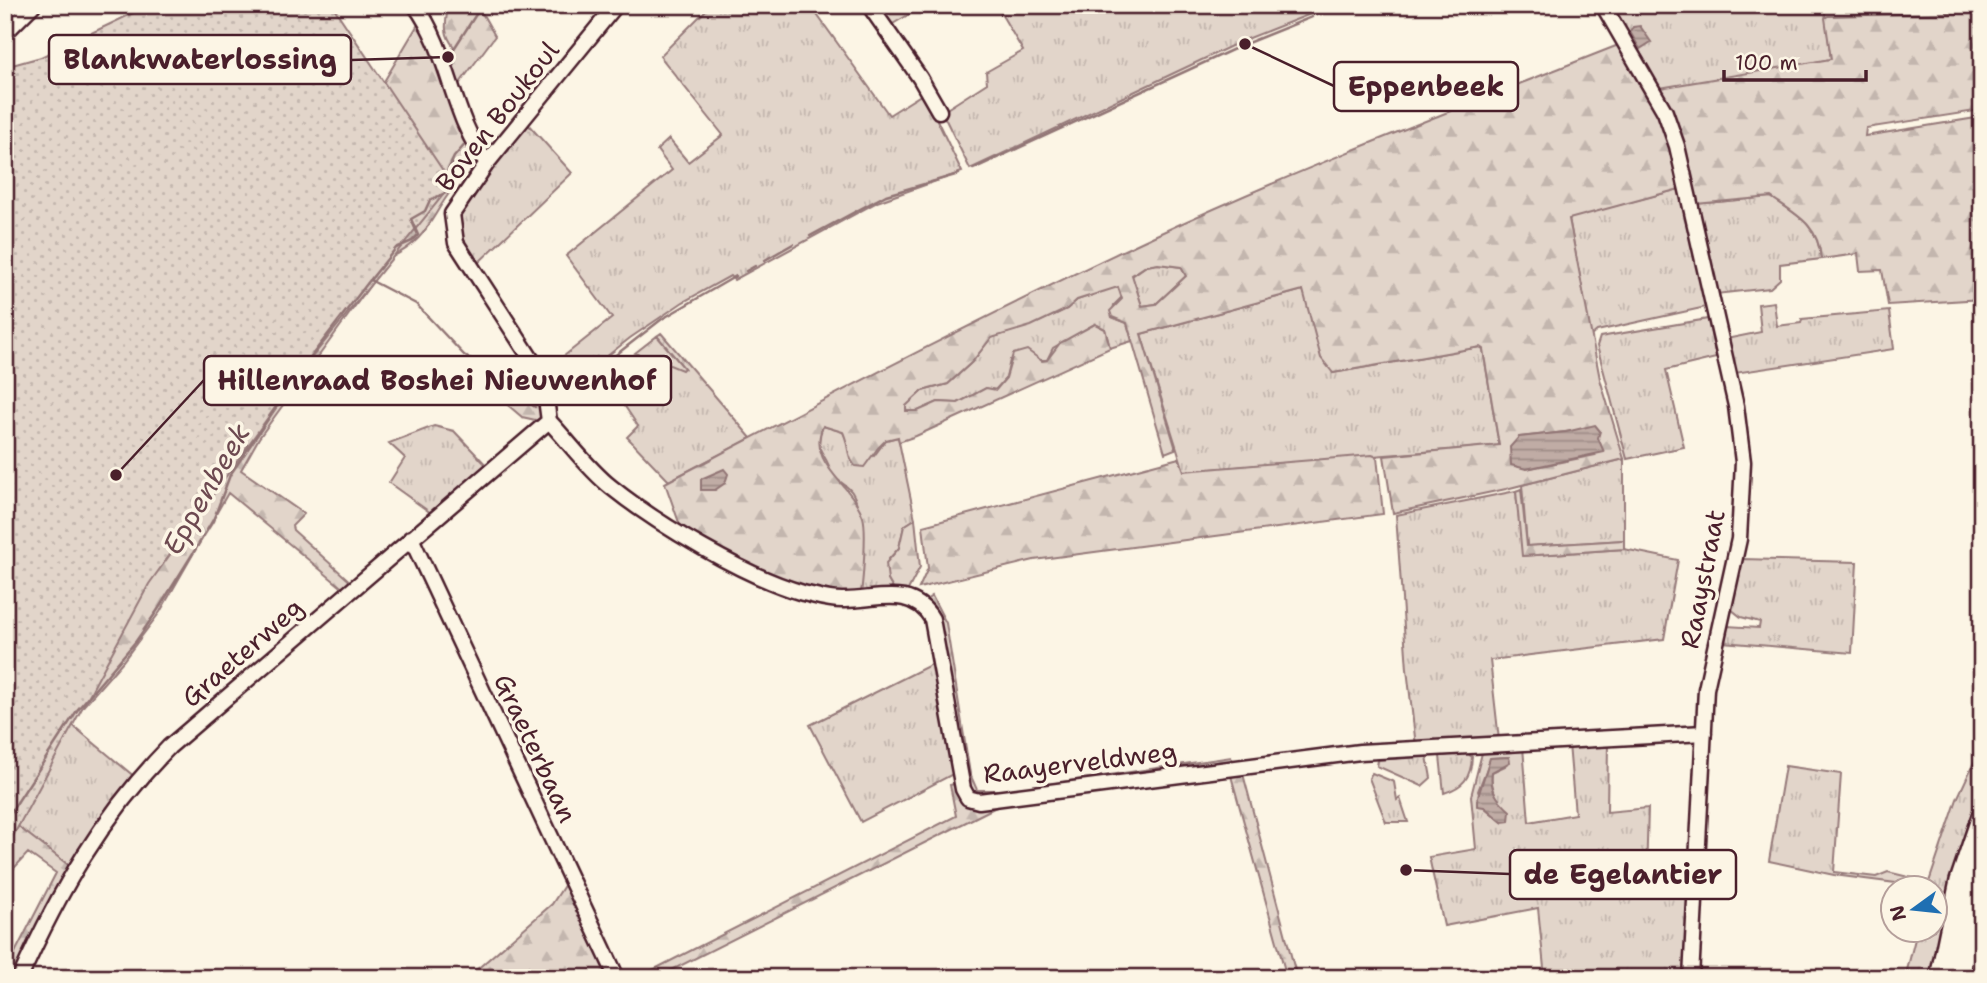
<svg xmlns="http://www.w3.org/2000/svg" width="1987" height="983" viewBox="0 0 1987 983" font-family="'Shantell Sans',sans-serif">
  <defs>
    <pattern id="grass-tufts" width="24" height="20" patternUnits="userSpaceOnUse" patternTransform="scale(1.75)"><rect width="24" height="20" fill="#e2d5ca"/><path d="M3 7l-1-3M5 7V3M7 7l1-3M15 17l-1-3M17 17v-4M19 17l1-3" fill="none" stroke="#c3b6ae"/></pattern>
    <pattern id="forest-firs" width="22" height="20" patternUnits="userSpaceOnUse" patternTransform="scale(1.75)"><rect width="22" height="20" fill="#e2d5ca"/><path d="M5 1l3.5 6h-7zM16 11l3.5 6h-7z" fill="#c3b6ae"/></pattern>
    <pattern id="park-dots" width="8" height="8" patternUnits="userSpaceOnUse" patternTransform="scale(1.75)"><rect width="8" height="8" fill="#e2d5ca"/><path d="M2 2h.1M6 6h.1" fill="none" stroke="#c3b6ae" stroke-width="1.8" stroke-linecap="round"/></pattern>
    <pattern id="water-rules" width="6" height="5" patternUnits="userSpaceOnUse" patternTransform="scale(1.75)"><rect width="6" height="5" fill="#c0aca5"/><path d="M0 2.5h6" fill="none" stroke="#9e8b87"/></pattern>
  </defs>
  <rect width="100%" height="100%" fill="#fcf5e5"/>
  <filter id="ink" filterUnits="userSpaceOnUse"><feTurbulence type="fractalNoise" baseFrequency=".0143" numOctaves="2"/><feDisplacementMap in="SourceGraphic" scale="14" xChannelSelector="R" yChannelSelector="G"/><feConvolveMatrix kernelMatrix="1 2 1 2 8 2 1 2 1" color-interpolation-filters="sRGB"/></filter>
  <g filter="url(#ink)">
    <path fill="url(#grass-tufts)" stroke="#967a7a" stroke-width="2" fill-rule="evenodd" d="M711 5H810L889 115 924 93 962 172 877 202 734 280 730 276 683 302 630 338 553 399 545 371 612 318 566 256 672 170 657 150 669 139 688 162 723 135 660 56Z
      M878 5H925L891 25Z
      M996 5H1333L1242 41 970 169 942 112 987 83 986 72 1023 51Z
      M1626 5H1824L1831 59 1657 91 1611 8Z
      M526 122 572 173 475 266 459 241 458 209Z
      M1683 188 1706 307 1597 331 1591 336 1569 218Z
      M1771 197C1797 215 1819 225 1821 259L1780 264V279L1770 288 1716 294 1695 204Z
      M1158 264 1181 267 1186 276 1156 304 1142 306 1132 276 1146 266Z
      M1115 287H1118L1123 296 1114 305 1112 317 1127 323 1132 341 1110 348 1105 329 1095 324 1053 348 1047 360H1010L1006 378 995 390 986 388 958 403 938 402 918 411H906L905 406 922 391 948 384 972 362 991 338 1039 322 1067 309 1077 300Z
      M1303 290 1333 373 1480 347 1483 349 1499 446 1184 471 1141 334Z
      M1774 302 1777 326 1801 323 1802 319 1889 311 1894 349 1735 373 1726 339 1761 332 1758 304Z
      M1708 319 1716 358 1666 370 1684 447 1627 459 1597 346 1600 337Z
      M661 333 751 438 669 481 627 437 638 426 622 402V396L665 363 684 368 657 336Z
      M434 426 454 431 488 467 431 513 389 483 405 458 389 443Z
      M823 426 843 432 848 443 874 456 886 440 898 437 915 519 904 526 899 548 889 559 888 580 896 594 860 597C864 579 863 510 853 494 849 486 839 482 833 476 828 471 831 472 829 466 821 447 813 449 823 426Z
      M1624 459V540L1527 546 1522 485Z
      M1516 491 1523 556 1624 549 1678 560 1664 639 1490 660 1499 740 1416 746 1407 669 1396 515Z
      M1743 559 1857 562 1852 653 1723 642 1727 626 1759 628 1760 622 1741 617 1731 609Z
      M938 661 955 773 861 822 810 725Z
      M70 723 136 778 71 867 6 818Z
      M1608 742 1607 812 1648 808 1646 878 1689 880 1687 978H1545L1538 908 1444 926 1429 857 1476 849 1471 796 1483 749 1523 747 1529 822 1575 814 1569 744ZM1508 757 1505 766 1492 772C1489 793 1504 801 1502 822L1484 807 1478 791 1491 758Z
      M1982 745V797L1971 824 1933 978H1905L1917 931 1934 930V888L1834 875 1769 861 1785 766 1841 774 1834 872 1876 877 1888 872 1929 882 1957 799Z
      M1467 753 1472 757C1471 778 1463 787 1444 793L1440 756Z
      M1427 756 1431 778 1422 786 1377 766 1378 760Z
      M1372 773 1394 782 1397 800 1400 798 1408 822H1386L1369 778Z
      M1982 891V978H1965Z"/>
    <path fill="url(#forest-firs)" stroke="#967a7a" stroke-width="2" fill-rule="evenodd" d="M448 5H488L482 13 495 36 457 87 447 59 454 47C442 32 446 23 448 5Z
      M1982 12V110L1866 128 1865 136 1982 117V299L1888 305 1882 270 1860 271 1858 254 1821 259C1819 225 1797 215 1771 197L1695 204 1658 91 1660 88 1831 59 1825 18 1828 16Z
      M420 21 475 153 473 164H452L444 181 453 188C429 219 428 240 390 258L259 438 241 470 304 514 292 526 293 530 353 584 346 591 228 493 160 612 123 661 79 711 7 818 71 867 13 978H5V972L56 873 28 853 5 878V718Z
      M1621 44 1659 112 1683 188 1569 219 1600 379 1624 459 1506 489 1393 513 1384 456 1499 445 1483 349 1480 347 1333 373 1321 358 1303 290 1141 334 1175 446V449L1165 453 1127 323 1112 317 1110 311 1122 299 1118 287 1077 300 1067 309 1031 326 991 338 972 362 948 384 922 391 906 406V411H918L938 402 958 403 986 388 996 390 1006 378 1013 354 1027 350 1042 361 1047 360 1060 343 1095 324 1105 329 1110 348 916 436 899 442 898 437 886 440 878 448 864 467 855 466C846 456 849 444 843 432L823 426C806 464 852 483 863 517 867 529 863 585 860 597L800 590 682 531 665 483C826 399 987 314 1152 237 1305 166 1464 106 1621 44ZM1158 264 1181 267 1186 276 1156 304 1142 306 1132 275 1146 266ZM1573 431 1595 455 1526 469 1519 437Z
      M657 336 684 368 682 370 665 363 654 370 651 361 635 353Z
      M502 381 530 403 543 405 540 421 522 417 497 396V388Z
      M1372 455 1377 457 1383 514 1034 560 919 588 928 568 923 526 1179 458 1184 471Z
      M1521 489 1527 546 1624 540V549L1522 556 1516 491Z
      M915 519 920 567 908 590 896 594 888 580 886 563 899 548 904 526Z
      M932 596 946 623 970 774 977 790H1008L1231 757 1233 764 1009 797 969 794 923 602Z
      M1242 770 1297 978H1287L1230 772Z
      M958 783C970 808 971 807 998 806L656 978H637L956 816 950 785Z
      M567 881 613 978H467L552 904Z"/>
    <path fill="url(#park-dots)" stroke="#967a7a" stroke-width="2" d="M150 5H332L452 184 304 367 149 584 5 851V67L41 57Z"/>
    <path fill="url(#water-rules)" stroke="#917474" stroke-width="2" d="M1640 26 1651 42 1640 49 1630 32 1633 27Z
      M1595 425 1600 431 1598 438 1604 452 1526 469 1511 465 1510 447 1519 437 1566 432Z
      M724 469 728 474 725 483 715 490H701V479Z
      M1509 757 1510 762 1492 772C1489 790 1498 800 1510 811L1509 821 1502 822 1484 807 1477 806V800L1490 758Z"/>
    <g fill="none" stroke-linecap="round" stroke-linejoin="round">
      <path stroke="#917474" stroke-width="2.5" d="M1324 12 1344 5
        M448 58 482 5
        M973 169 1245 44 1312 17
        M810 236 886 195 959 174
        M765 260 793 244
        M746 271 755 266
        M371 279 396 248 412 241 418 235 411 219 425 211 430 200 450 191 451 188 443 181 454 157 467 142
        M558 400 662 319 736 276
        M5 821 78 709 136 641 157 611 213 521 230 475 312 355 370 280 416 304 464 355 535 407"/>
      <defs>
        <path id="minor" d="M415 5C450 52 451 116 487 163
          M869 5 920 78 939 111
          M1603 5 1665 112 1677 146 1736 406 1743 462 1739 539 1706 689 1691 978
          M5 33 33 5
          M549 421C569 442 588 469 611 487 657 524 746 577 803 593 817 596 830 601 845 600 877 600 912 585 932 619L963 789 968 798 979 801 1360 752 1704 733
          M411 538 617 978
          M20 978C59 891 102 816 169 747L549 421 544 384 535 365 456 243 452 214 487 163 616 5"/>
        <path id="highway" d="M1940 978 1960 881 1982 816
          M1960 978 1969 913 1982 862"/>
      </defs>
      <use href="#minor" stroke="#4a1f2b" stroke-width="19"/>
      <use href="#highway" stroke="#4a1f2b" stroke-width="24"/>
      <use href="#minor" stroke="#fcf5e5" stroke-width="14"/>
      <use href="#highway" stroke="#fcf5e5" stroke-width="19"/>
    </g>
  </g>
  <g text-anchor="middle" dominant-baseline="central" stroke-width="7" stroke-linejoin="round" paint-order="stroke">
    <g font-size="26" fill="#4a1f2b" stroke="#fcf5e5">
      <text transform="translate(497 116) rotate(-52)">Boven Boukoul</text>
      <text transform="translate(1702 579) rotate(-79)">Raaystraat</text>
      <text transform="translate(242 652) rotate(-41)">Graeterweg</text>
      <text transform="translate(536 748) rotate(65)">Graeterbaan</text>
      <text transform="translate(1080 762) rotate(-7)">Raayerveldweg</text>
    </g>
    <g font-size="28" font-style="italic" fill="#6d4950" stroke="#fcf5e5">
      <text transform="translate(206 489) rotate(-60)">Eppenbeek</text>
    </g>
  </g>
  <path fill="none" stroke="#4a1f2b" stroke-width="2.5" d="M448 57L351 60M1245 44L1334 86M116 475L204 380M1406 870L1510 874"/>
  <g fill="#4a1f2b" stroke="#fcf5e5" stroke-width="2.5">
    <circle cx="448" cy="57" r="7"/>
    <circle cx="1245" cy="44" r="7"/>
    <circle cx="116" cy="475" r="7"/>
    <circle cx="1406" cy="870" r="7"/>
  </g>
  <g fill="#fcf5e5" stroke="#4a1f2b" stroke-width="2.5">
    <rect x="49" y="35" width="302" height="49" rx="7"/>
    <rect x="1334" y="62" width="184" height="49" rx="7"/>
    <rect x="204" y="356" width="467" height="49" rx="7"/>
    <rect x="1510" y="850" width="226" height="49" rx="7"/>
  </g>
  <g font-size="28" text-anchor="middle" font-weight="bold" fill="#4a1f2b">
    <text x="200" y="69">Blankwaterlossing</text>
    <text x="1426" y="96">Eppenbeek</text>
    <text x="437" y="390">Hillenraad Boshei Nieuwenhof</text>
    <text x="1623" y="884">de Egelantier</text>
  </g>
  <rect width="1987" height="983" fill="none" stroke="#fcf5e5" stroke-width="28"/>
  <rect x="14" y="14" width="1959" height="955" fill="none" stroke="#4a1f2b" stroke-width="2.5" filter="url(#ink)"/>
  <g transform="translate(1914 909) rotate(255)"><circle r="33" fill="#fcf5e5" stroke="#b59f9b" stroke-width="2"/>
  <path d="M0-5L12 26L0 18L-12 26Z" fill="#1f6fb2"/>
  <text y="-10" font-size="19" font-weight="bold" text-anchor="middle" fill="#4a1f2b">N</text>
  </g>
  <path d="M1724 70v10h142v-10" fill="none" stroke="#4a1f2b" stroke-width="3.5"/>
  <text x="1735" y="70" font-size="21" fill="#4a1f2b" stroke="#fcf5e5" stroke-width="5" paint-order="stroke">100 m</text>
</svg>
